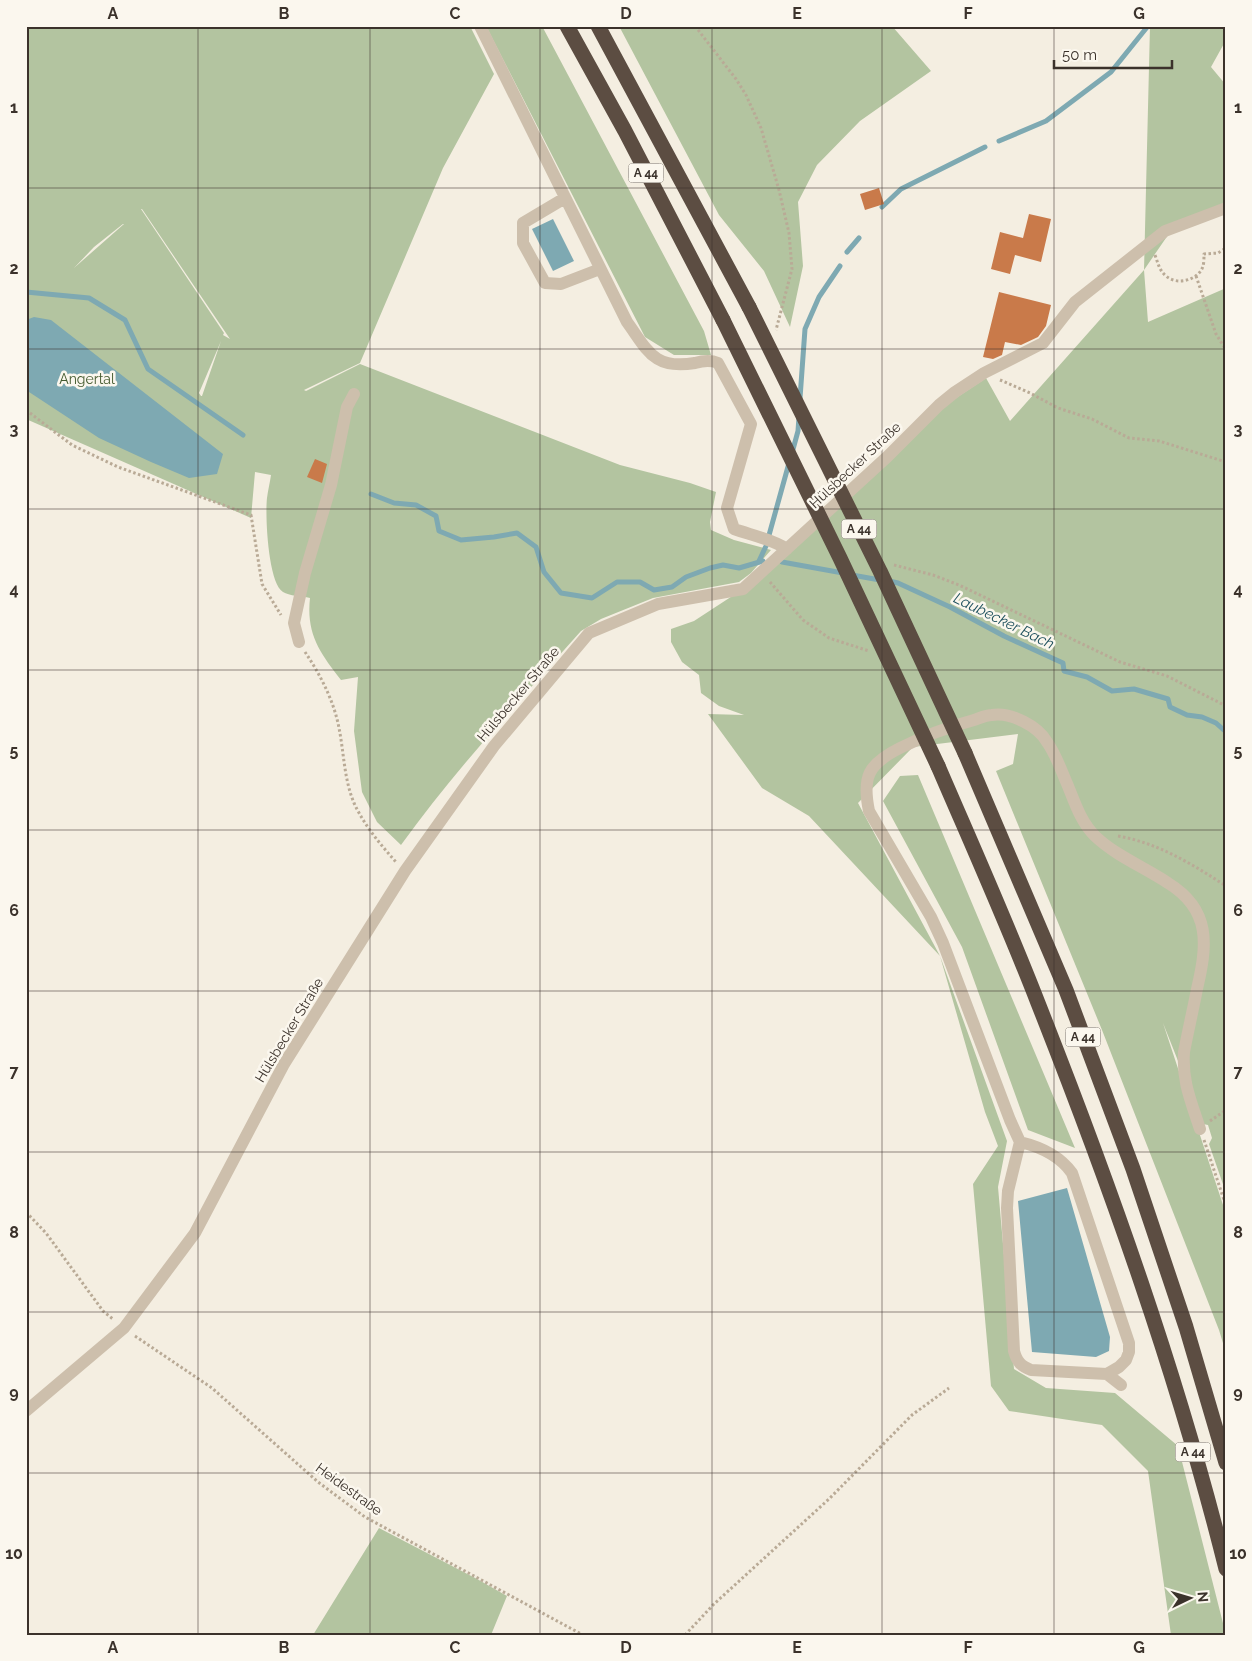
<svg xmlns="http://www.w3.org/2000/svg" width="1252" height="1661" viewBox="0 0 1252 1661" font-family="Raleway,sans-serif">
  <rect width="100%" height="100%" fill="#f4eee1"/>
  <path fill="#b3c4a0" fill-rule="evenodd" d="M26 26H470L494 74 443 168 360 363 304 390 306 391 360 364 620 465 690 483 716 492 710 522 711 530 734 540 771 550 751 573 739 582 653 598 601 619 581 631C519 701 456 769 401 845L377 822 362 792 354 731 358 677 341 680C320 653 306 634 310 598 302 596 289 596 283 592 268 583 265 515 267 498 268 490 270 482 271 475L255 472 251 518 26 419ZM141 209H142L230 339 223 335 224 333ZM123 224H124L74 268 94 247ZM221 341 202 396H201L199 393Z
    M486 26H542L704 331 711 355H674L645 337Z
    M619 26H892L931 71 860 121 817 165 798 202 803 266 790 327 764 271 719 215Z
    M1150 26H1226V40L1211 67 1226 85V211L1168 235 1144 270 1148 322 1226 288V1193L1209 1144 1212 1138 1208 1125 1203 1124 1163 1023 1226 1214V1353L1219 1330 1102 1030 996 771 1013 764 1018 734 913 747 858 803 940 956 1007 1141 998 1187 1014 1369 1046 1388 1115 1393 1178 1446 1226 1635H1171L1148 1471 1102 1425 1009 1411 991 1386 973 1184 998 1146 985 1112 940 956 809 816 762 788 708 714 744 715 719 706 701 693 699 675 682 662 671 642V629L694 621 743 589 944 406 986 378 1010 421 1144 270Z
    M918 775 1075 1148 1028 1130 962 947 883 801 900 776Z
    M379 1528 477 1579 507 1596 491 1635H313Z"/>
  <path fill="#7ea9b2" d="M553 219 574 261 553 271 532 229Z
    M34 317 51 320 223 454 217 474 189 478 151 462 99 438 26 390V320Z
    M1067 1188 1110 1337 1109 1351 1096 1357 1032 1352 1018 1201Z"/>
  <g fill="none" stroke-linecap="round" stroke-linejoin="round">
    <path stroke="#7ea9b2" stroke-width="5" d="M999 141 1046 121 1111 72 1148 26
      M882 207 901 189 985 147
      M847 252 859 238
      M26 292 89 298 125 320 148 369 243 435
      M800 398 805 329 819 297 840 266
      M792 453 798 431 799 417
      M371 494 394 503 416 505 436 516 439 531 461 540 494 537 517 533 536 547 544 572 561 593 592 598 617 582H640L654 590 672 587 686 577 710 568 723 565 739 568 763 561
      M759 561 766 546 789 463
      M782 562 843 573
      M852 575 880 580
      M889 581 898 583 950 607 1004 636 1063 663 1064 671 1087 677 1112 691 1134 689 1168 699 1170 707 1187 715 1202 717 1216 723 1226 732"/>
  </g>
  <path fill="#c97a4a" d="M879 188 884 204 865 210 860 194Z
    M1029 214 1051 219 1041 262 1015 255 1010 274 991 269 1000 232 1023 238Z
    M999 292 1051 305 1046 326 1038 337 1021 345 1005 342 1002 355 993 359 983 357Z
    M315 459 327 464 322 483 307 477Z"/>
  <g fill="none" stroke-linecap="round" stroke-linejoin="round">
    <path stroke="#b9aa96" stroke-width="3" stroke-dasharray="2.5 2.5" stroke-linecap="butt" d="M695 26 736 79 746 95 761 128 779 190 789 233 792 269 776 330
      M1155 255C1158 263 1159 270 1166 276 1177 286 1199 280 1203 266 1204 263 1204 257 1204 254L1218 253 1226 248
      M1196 276 1216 334 1226 350
      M1000 380 1030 393 1058 408 1092 419 1129 438 1159 441 1226 462
      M26 410 72 445 118 467 251 515 262 584 281 615
      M894 565 933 575 959 585 1120 662 1167 676 1226 706
      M770 582 803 620 829 638 869 651
      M305 652C320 674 334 701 339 728 344 753 344 779 354 803 364 825 380 844 396 862
      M1118 836C1158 843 1192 864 1226 886
      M1210 1121 1226 1110
      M1204 1140 1226 1206
      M26 1212 46 1233 103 1311 114 1320
      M135 1336 212 1388 318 1482 365 1517 583 1635
      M685 1635 714 1604 829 1499 912 1415 949 1388"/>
    <path stroke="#cdbfac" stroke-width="12" d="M480 26 627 322C648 351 654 370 695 363 702 361 711 360 718 363L751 424 727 508 734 529C751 535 772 539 787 549
      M565 198 523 223V243L545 283 561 284 600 269
      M299 642 294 623 305 573 331 485 347 407 354 394
      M1020 1142 1010 1120 943 943 931 917 869 811C862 777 868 764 900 748 924 736 948 727 974 720 980 718 986 715 992 715 1011 712 1038 726 1047 742 1055 753 1060 767 1065 779 1074 799 1079 820 1095 836 1116 856 1144 867 1168 883 1212 910 1207 946 1197 989 1193 1010 1188 1031 1184 1052 1182 1082 1191 1101 1200 1129
      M1020 1142C1041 1147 1060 1156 1072 1173L1129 1343V1352L1126 1360 1119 1367 1107 1374 1031 1370C1021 1366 1017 1362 1014 1351L1007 1208 1008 1191Z
      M1107 1374 1121 1385
      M26 1411 124 1328 195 1233 284 1064 405 871 494 746 589 633 658 604 743 589 887 457 939 405 955 392 984 373 1043 343 1075 302 1165 231 1226 208"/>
    <path stroke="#5c4d42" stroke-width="15" d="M567 26 625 131 723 320
      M598 26 749 307
      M965 753 1066 990 1133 1169 1186 1327 1226 1463
      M938 766C972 845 1007 923 1038 1003 1111 1188 1178 1376 1226 1569"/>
    <path stroke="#5c4d42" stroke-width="15" d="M749 307 880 571 965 753
      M723 320 840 558 938 766"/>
  </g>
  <path fill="none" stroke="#3b322b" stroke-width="1" stroke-opacity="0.55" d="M198 26V1635M370 26V1635M540 26V1635M712 26V1635M882 26V1635M1054 26V1635M26 188H1226M26 349H1226M26 509H1226M26 670H1226M26 830H1226M26 991H1226M26 1152H1226M26 1312H1226M26 1473H1226"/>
  <g text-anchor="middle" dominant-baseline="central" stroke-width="5" stroke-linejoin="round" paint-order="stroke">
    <g fill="#fbf7ee" stroke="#756d66" stroke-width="1">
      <rect x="628.5" y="163.5" width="35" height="19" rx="4"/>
      <rect x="841.5" y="519.5" width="35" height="19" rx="4"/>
      <rect x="1065.5" y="1027.5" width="35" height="19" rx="4"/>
      <rect x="1175.5" y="1442.5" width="35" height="19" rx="4"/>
    </g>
    <g font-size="12" font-weight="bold" fill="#3b322b">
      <text x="646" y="173">A 44</text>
      <text x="859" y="529">A 44</text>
      <text x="1083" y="1037">A 44</text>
      <text x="1193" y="1452">A 44</text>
    </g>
    <g font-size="14" fill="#445a2e" stroke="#fbf7ee">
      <text x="87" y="379">Angertal</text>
    </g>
    <g font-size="14" fill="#3b322b" stroke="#fbf7ee">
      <text transform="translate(855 465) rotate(-43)">Hülsbecker Straße</text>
      <text transform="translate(518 694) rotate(-50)">Hülsbecker Straße</text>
      <text transform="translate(289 1030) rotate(-59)">Hülsbecker Straße</text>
      <text transform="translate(349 1489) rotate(36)">Heidestraße</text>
    </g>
    <g font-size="15" font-style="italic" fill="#1f515e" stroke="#fbf7ee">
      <text transform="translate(1004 621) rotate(26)">Laubecker Bach</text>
    </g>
  </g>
  <rect width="1252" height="1661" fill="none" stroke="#fbf7ee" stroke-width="55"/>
  <g transform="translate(1190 1598) rotate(85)" stroke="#fbf7ee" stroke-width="4" paint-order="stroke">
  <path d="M0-4L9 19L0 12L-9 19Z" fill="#3b322b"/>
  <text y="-8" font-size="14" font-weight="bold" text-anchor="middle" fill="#3b322b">N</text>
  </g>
  <path d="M1054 60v8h118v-8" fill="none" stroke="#3b322b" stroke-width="2.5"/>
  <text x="1062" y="60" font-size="15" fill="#3b322b" stroke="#fbf7ee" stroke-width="4" paint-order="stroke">50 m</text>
  <rect x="28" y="28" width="1196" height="1606" fill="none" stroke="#3b322b" stroke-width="2"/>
  <g font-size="16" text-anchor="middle" font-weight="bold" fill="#3b322b">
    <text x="113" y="19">A</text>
    <text x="284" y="19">B</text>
    <text x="455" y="19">C</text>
    <text x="626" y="19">D</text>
    <text x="797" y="19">E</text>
    <text x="968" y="19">F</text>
    <text x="1139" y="19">G</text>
    <text x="14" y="113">1</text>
    <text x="1238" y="113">1</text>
    <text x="14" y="274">2</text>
    <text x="1238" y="274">2</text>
    <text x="14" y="435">3</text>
    <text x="1238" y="435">3</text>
    <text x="14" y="595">4</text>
    <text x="1238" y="595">4</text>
    <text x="14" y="756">5</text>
    <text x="1238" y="756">5</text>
    <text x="14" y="916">6</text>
    <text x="1238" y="916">6</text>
    <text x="14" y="1077">7</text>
    <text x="1238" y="1077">7</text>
    <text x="14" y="1238">8</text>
    <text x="1238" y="1238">8</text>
    <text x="14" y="1398">9</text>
    <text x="1238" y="1398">9</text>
    <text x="14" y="1559">10</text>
    <text x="1238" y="1559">10</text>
    <text x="113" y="1653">A</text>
    <text x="284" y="1653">B</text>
    <text x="455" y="1653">C</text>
    <text x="626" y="1653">D</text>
    <text x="797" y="1653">E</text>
    <text x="968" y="1653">F</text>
    <text x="1139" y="1653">G</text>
  </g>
</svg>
